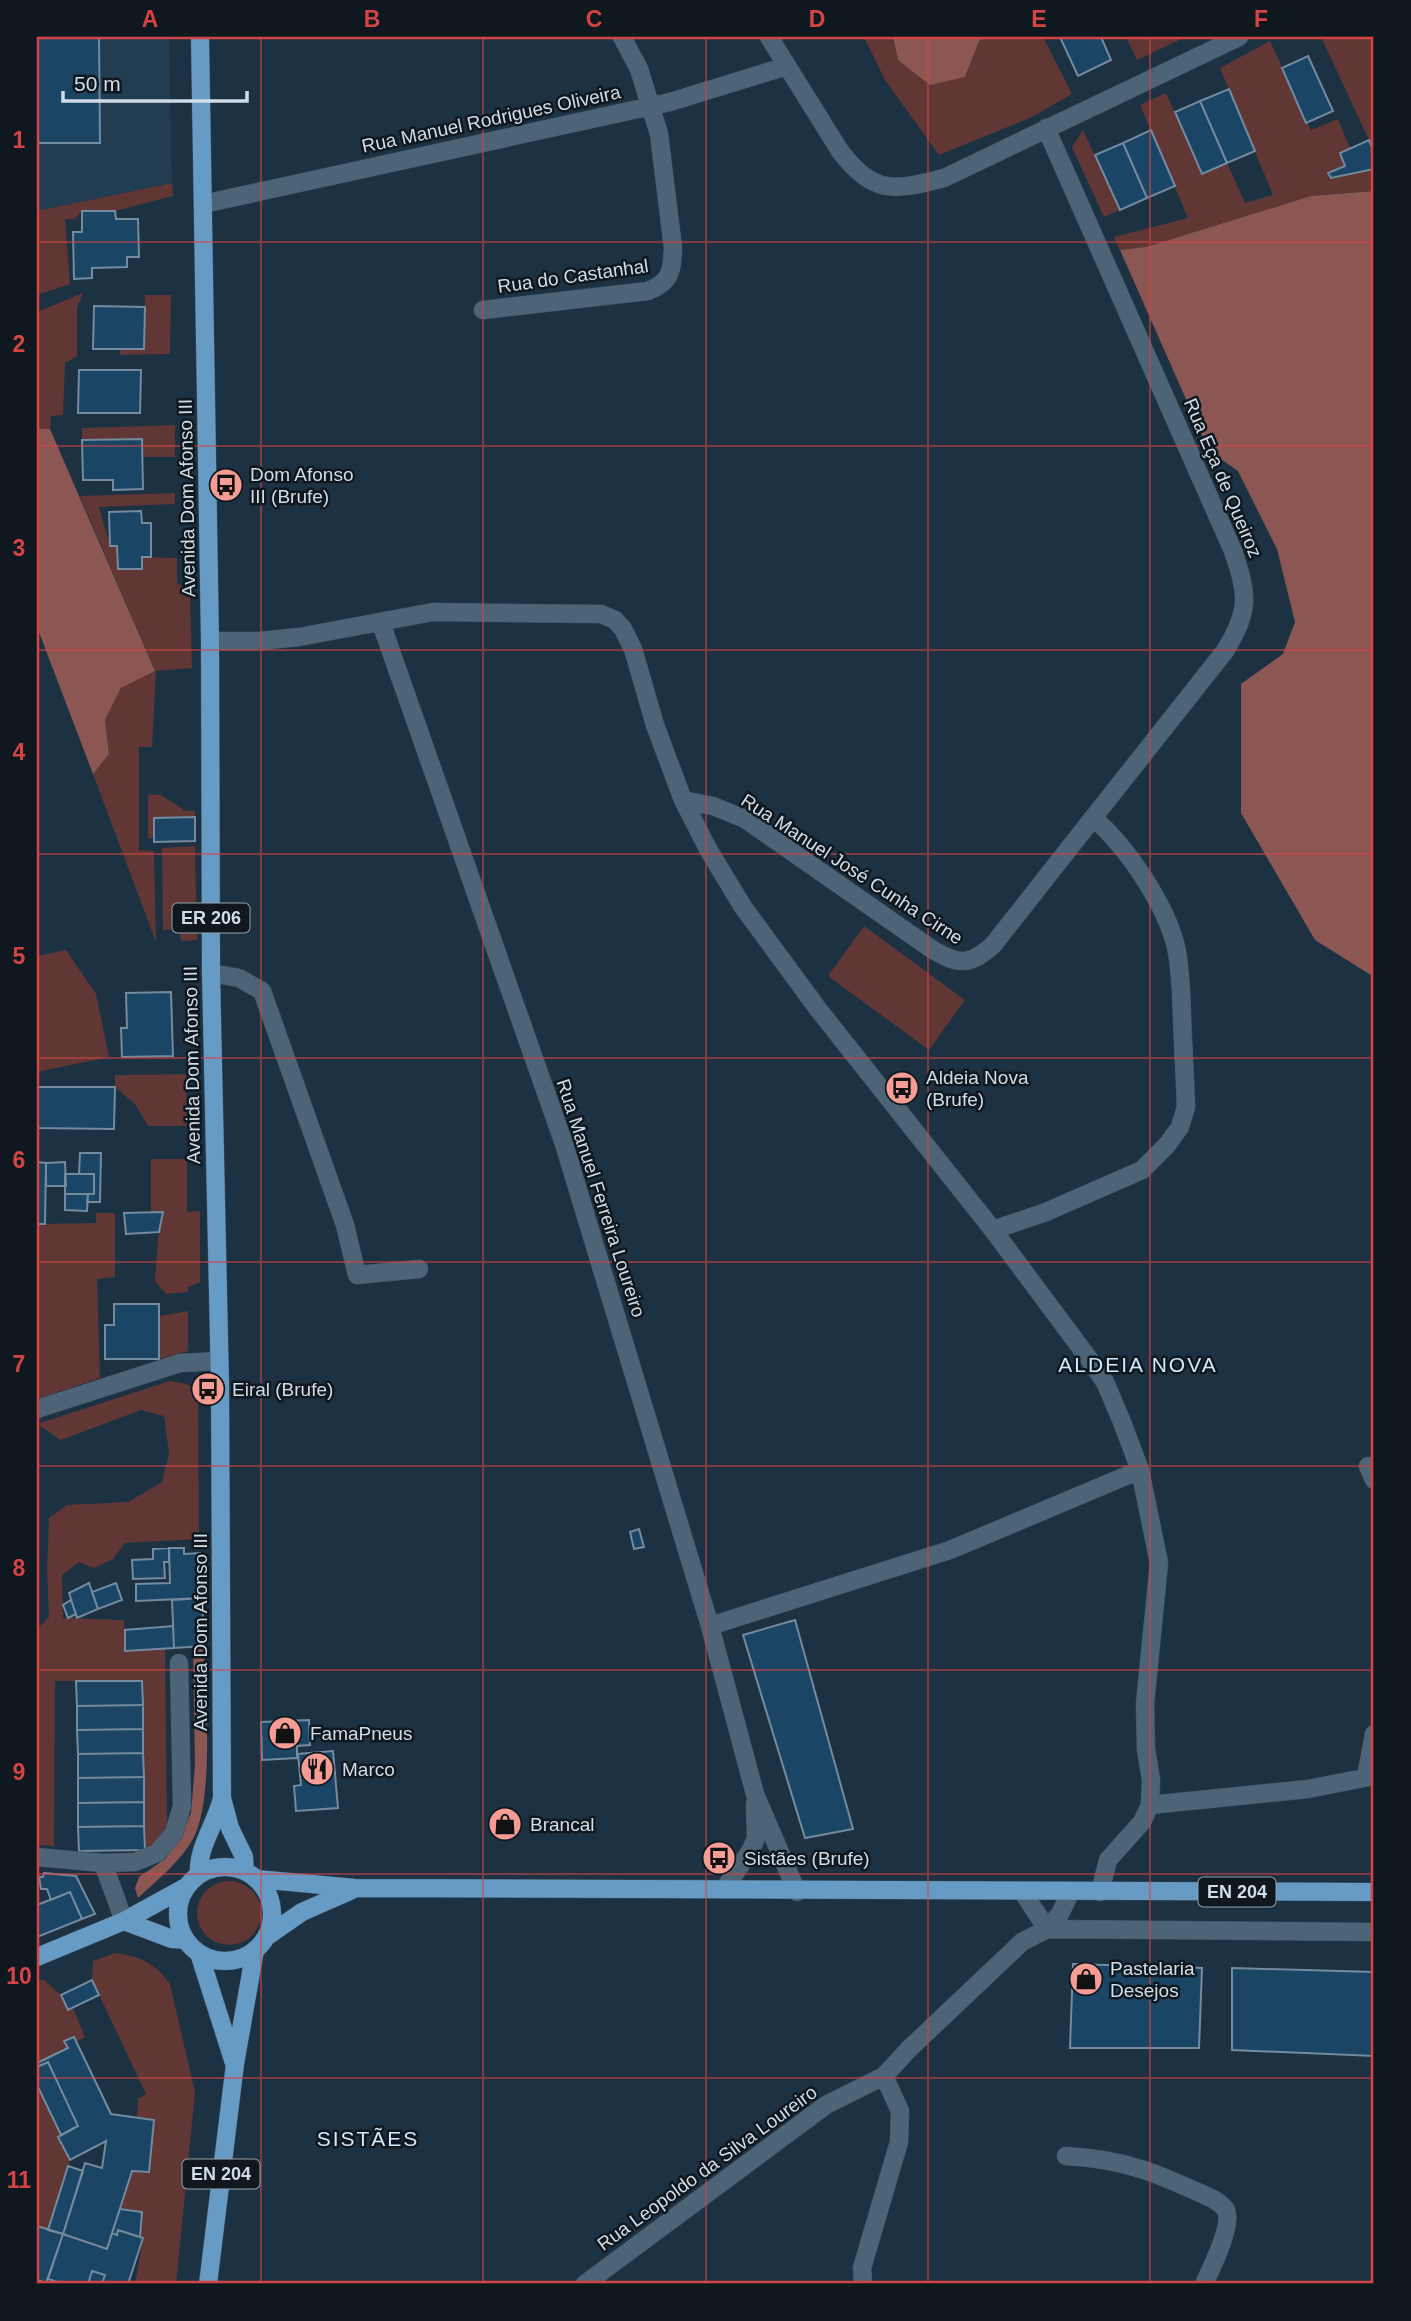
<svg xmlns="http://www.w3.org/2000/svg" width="1411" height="2321" viewBox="0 0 1411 2321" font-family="Helvetica,sans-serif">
  <rect width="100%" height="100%" fill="#1c3142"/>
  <path fill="#223c51" d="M37 37H169L172 183 37 211Z"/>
  <path fill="#603734" d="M864 37H893L898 60 965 77 979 41 985 37H1043L1072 94 1032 117 939 155 885 80Z
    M1126 37H1186L1137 60Z
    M1321 37H1374V152L1369 140Z
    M1270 41 1311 130 1338 119 1350 148 1340 153 1345 166 1328 172 1331 178 1374 169V191L1311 196 1146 247 1120 250 1114 237 1188 218 1140 105 1166 93 1202 174 1227 163 1245 203 1273 195 1220 68Z
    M1083 130 1120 210 1104 217 1072 147Z
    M172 183 173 196 115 211H82L75 219H65L70 284 37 295V211Z
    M83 293 77 308V356L65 363 63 415 51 416 50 429H37V312Z
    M145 295H171L170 354 120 355V349H144Z
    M175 425V457H142V439L82 440V428Z
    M175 493V504L99 507 110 545 117 546 118 569H142V557L177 558V583L190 592 192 668 156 671 152 747H139V850L154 851 156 942 93 774 109 754 105 720 121 688 155 671 80 496Z
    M148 794 161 795 186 811H195V817L154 838H148Z
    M195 846 197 940 181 941 179 929 163 930 162 848Z
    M864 926 965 1000 929 1050 828 976Z
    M66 950 96 994 109 1057 37 1072V956Z
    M186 1074 187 1126H148L135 1104 115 1087V1075Z
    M151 1159H187V1212L200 1211V1282L188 1287V1292L166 1294 155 1281 158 1239 163 1212H151Z
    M96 1213H115V1277L97 1279 100 1378 37 1399V1224L96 1223Z
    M188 1311V1351L159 1359V1316Z
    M170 1381 187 1384 198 1391 199 1539 125 1543 113 1559 94 1568 79 1562 62 1575 63 1618 124 1620 126 1651 165 1648 167 1826 156 1844 145 1850 142 1681H55L54 1846 37 1845V1629L49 1617 47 1570 49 1518 67 1505 128 1502 162 1482 169 1454 164 1416 141 1410 61 1440 37 1424Z
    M197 1913a32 32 0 1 1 64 0a32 32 0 1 1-64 0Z
    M115 1953C140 1956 155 1963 170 1984L195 2092 176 2284H135L143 2238 140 2237 142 2212 120 2209 132 2171 149 2172 154 2120 137 2117 138 2099 146 2094 92 1980 93 1961Z
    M43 1979 61 1995 68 2010 73 2008 85 2037 76 2042 73 2037 64 2041 68 2048 37 2063V1982Z
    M37 2085 61 2135 58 2137 70 2160 48 2230 37 2226Z"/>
  <path fill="#8c5753" d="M893 37H985L979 41 965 77 930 85 898 60Z
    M1374 191V977L1315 940 1241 813V684L1283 654 1295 622 1277 549 1238 471 1209 451 1120 250 1146 247 1311 196Z
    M37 429H50L155 671 121 688 105 720 109 754 93 774 37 627Z
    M204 1646C205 1695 215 1797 193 1839 180 1862 157 1880 138 1898L135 1888 139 1877 165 1859 181 1836 191 1813 195 1764 193 1647Z"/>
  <path fill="#1b4565" stroke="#738a9f" stroke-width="2" d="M37 37H99L100 143H37Z
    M1060 37H1101L1111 60 1078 76Z
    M1308 56 1333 111 1306 123 1282 68Z
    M1229 89 1255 151 1227 163 1200 101Z
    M1200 101 1227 163 1202 174 1175 112Z
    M1151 130 1175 186 1147 198 1123 143Z
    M1369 140 1374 152V169L1331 178 1328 173 1345 166 1340 153Z
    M1123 143 1147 198 1120 210 1095 155Z
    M82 211H115L116 219H138L139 257H127V267L92 268V278L74 279 73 232H82Z
    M94 306 145 307 144 349H93Z
    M79 370H141L140 413H78Z
    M142 439 143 489 113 490V480H83L82 440Z
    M141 511 142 523H151V557H142V569H118L117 546H110L109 512Z
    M195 817V841L154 842V818Z
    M171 992 173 1056 122 1057 121 1028H127L126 993Z
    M37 1087H115L114 1129 37 1128Z
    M80 1153H101L100 1202H87L88 1194H94V1174H79Z
    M37 1162 46 1163 45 1224H37Z
    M65 1162 66 1186H46V1163Z
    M65 1174H94V1194H65Z
    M65 1194H88L87 1211 65 1210Z
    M163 1212 159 1232 126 1234 124 1213Z
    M114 1304H159V1359H105V1325H114Z
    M639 1529 644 1547 634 1549 630 1532Z
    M169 1548H184V1554L200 1553 202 1598 136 1601V1584L170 1583Z
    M169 1548V1562H164L165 1578 133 1579 132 1560 153 1559V1549Z
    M89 1583 98 1609 77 1618 69 1593Z
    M116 1583 122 1600 98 1609 92 1592Z
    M202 1598 204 1646 174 1648 172 1600Z
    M71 1600 76 1614 68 1618 63 1605Z
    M795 1620 853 1829 805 1838 743 1635Z
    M173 1626 174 1648 125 1651V1630Z
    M76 1681H142L143 1705 77 1706Z
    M143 1705V1729L77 1730V1706Z
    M309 1720 310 1745 297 1746V1758L262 1760 261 1722Z
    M143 1729V1753L78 1754 77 1730Z
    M333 1751 338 1808 296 1811 294 1786 301 1785 298 1754Z
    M143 1753 144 1777 78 1778V1754Z
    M144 1777V1802L78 1803V1778Z
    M144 1802V1826L78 1827V1803Z
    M144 1826 145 1850 79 1851 78 1827Z
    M44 1873 76 1876 95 1914 82 1919 70 1892 51 1900 47 1889H41L39 1877H43Z
    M70 1892 82 1919 37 1937V1905Z
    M1073 1964 1202 1968 1199 2048H1070Z
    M1232 1968 1374 1972V2056L1232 2050Z
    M92 1980 99 1995 68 2010 61 1995Z
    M74 2037 111 2114 154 2120 149 2172 132 2171 107 2249 63 2234 85 2163 102 2168 106 2141 70 2160 58 2137 78 2126 48 2062 37 2067V2063L68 2048 64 2041Z
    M48 2062 78 2126 61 2135 37 2085V2067Z
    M68 2166 83 2171 63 2234 48 2230Z
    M120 2209 142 2212 140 2237 118 2230 117 2235 112 2233Z
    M37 2226 63 2234 46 2283 37 2280Z
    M118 2230 143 2238 128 2284H102L105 2275 92 2271 88 2284H64L48 2279 63 2234 107 2249 112 2233 117 2235Z
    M92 2271 105 2275 102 2284H88Z"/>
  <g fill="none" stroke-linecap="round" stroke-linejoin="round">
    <defs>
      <path id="minor" d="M769 37 840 151C874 195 894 191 944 178L1239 37
        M1046 128 1233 551C1248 595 1250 610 1225 651L1093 818
        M203 204 670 102 787 66
        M483 310 648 291C671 282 672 271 673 248L659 134 639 69 622 37
        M381 623 564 1144 710 1626 755 1794 797 1892
        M210 641H260L299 637 433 612 601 614 615 620 623 629 633 649 655 725 683 800 708 849 743 907 818 1009 993 1230 1089 1359 1105 1382 1122 1422 1140 1470 1159 1563 1145 1704 1146 1749 1151 1780 1150 1805 1142 1822 1108 1860 1100 1892
        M683 800 713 806 745 819 933 950C959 965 970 966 993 945L1093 818C1126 845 1166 905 1176 947 1181 970 1181 993 1182 1016 1183 1046 1185 1077 1186 1107L1180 1127 1167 1145 1142 1170 1046 1212 993 1230
        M211 973 239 978 262 991 345 1225 357 1275 419 1269
        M37 1409 180 1363 219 1361
        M1368 1466 1374 1480
        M710 1626 950 1550 1140 1470
        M1366 1777 1374 1734
        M1150 1805 1308 1789 1374 1776
        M37 1857 103 1863 135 1862 157 1853 174 1833 182 1806 179 1663
        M103 1863 124 1921
        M724 1889 751 1850 756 1838 755 1804
        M1022 1891 1047 1929
        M1047 1929 1374 1932
        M1066 2156C1126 2159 1159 2174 1213 2199 1218 2202 1223 2205 1226 2210 1233 2225 1211 2269 1204 2284
        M585 2284 826 2105 884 2076 909 2049 1022 1942 1047 1929 1060 1914 1071 1891
        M863 2284 862 2268 899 2142 900 2111 884 2076"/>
      <path id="major" d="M200 37 210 641 211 973 220 1384 222 1798 230 1828 244 1857 245 1871
        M178 1914a47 47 0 1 1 94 0a47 47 0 1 1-94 0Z
        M199 1874C197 1848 216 1824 222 1798
        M257 1879 355 1888 1374 1892
        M124 1921 172 1939 186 1940
        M266 1937 302 1912 352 1890
        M199 1953 234 2063
        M37 1957 124 1921 186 1887
        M208 2284 235 2064 255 1950"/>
    </defs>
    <use href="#minor" stroke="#3e4f5d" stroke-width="19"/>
    <use href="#major" stroke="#3e4f5d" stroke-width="19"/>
    <use href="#minor" stroke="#4d6376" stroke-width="18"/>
    <use href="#major" stroke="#669bc6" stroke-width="18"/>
  </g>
  <path fill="none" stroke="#d54345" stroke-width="2" stroke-opacity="0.55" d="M261 37V2284M483 37V2284M706 37V2284M928 37V2284M1150 37V2284M37 242H1374M37 446H1374M37 650H1374M37 854H1374M37 1058H1374M37 1262H1374M37 1466H1374M37 1670H1374M37 1874H1374M37 2078H1374"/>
  <defs>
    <symbol id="bus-disc" viewBox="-11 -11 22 22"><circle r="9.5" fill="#f59c95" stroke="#0f181f"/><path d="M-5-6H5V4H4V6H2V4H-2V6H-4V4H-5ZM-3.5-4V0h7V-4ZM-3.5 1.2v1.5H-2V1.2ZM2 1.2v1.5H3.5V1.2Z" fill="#111"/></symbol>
    <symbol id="shop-disc" viewBox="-11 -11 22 22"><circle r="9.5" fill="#f59c95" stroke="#0f181f"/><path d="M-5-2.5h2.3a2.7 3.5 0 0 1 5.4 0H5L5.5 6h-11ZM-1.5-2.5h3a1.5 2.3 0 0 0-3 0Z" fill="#111"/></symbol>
    <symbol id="restaurant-disc" viewBox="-11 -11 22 22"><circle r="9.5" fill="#f59c95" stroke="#0f181f"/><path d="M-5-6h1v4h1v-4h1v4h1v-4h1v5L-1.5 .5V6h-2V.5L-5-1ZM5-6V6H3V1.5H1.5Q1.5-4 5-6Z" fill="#111"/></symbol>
  </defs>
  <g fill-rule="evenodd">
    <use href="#bus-disc" x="207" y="466" width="38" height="38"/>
    <use href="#bus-disc" x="883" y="1069" width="38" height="38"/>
    <use href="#bus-disc" x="189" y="1370" width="38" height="38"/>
    <use href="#shop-disc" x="266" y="1714" width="38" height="38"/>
    <use href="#restaurant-disc" x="298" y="1750" width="38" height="38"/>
    <use href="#shop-disc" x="486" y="1805" width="38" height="38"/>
    <use href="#bus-disc" x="700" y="1839" width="38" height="38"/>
    <use href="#shop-disc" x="1067" y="1960" width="38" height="38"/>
  </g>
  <g text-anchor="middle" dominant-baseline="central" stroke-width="5" stroke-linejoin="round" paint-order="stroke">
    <g fill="#0f181f" stroke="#96a1ab" stroke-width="2">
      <rect x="172.5" y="903.5" width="77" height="29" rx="5"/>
      <rect x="1198.5" y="1877.5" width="77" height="29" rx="5"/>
      <rect x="182.5" y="2159.5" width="77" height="29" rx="5"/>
    </g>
    <g font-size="18" font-weight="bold" fill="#d0dce7">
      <text x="211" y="918">ER 206</text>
      <text x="1237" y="1892">EN 204</text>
      <text x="221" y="2174">EN 204</text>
    </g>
    <g font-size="19" fill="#d0dce7" stroke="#0f181f">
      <text transform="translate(491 119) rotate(-12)">Rua Manuel Rodrigues Oliveira</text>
      <text transform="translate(573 276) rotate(-8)">Rua do Castanhal</text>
      <text transform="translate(1223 478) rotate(67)">Rua Eça de Queiroz</text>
      <text transform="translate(187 498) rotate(-91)">Avenida Dom Afonso III</text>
      <text transform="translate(852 869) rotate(33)">Rua Manuel José Cunha Cirne</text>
      <text transform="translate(192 1065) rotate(-91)">Avenida Dom Afonso III</text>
      <text transform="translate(601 1198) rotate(72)">Rua Manuel Ferreira Loureiro</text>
      <text transform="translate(200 1632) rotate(-90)">Avenida Dom Afonso III</text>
      <text transform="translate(707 2168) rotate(-36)">Rua Leopoldo da Silva Loureiro</text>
    </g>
    <g font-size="19" fill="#d0dce7" stroke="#0f181f" text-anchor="start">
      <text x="250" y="474">Dom Afonso<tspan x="250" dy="22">III (Brufe)</tspan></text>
      <text x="926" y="1077">Aldeia Nova<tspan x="926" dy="22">(Brufe)</tspan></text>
      <text x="232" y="1389">Eiral (Brufe)</text>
      <text x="310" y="1733">FamaPneus</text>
      <text x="342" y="1769">Marco</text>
      <text x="530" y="1824">Brancal</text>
      <text x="744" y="1858">Sistães (Brufe)</text>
      <text x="1110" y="1968">Pastelaria<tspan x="1110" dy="22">Desejos</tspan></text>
    </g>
    <g font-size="21" letter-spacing="2" fill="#cee8fe" stroke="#0f181f">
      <text x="1138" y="1364">ALDEIA NOVA</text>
      <text x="368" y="2138">SISTÃES</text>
    </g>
  </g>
  <rect width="1411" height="2321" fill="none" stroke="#0f181f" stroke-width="77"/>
  <path d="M63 91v10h184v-10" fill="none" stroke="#d0dce7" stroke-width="3.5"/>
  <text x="74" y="91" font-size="21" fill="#d0dce7" stroke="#0f181f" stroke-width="5" paint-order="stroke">50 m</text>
  <rect x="38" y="38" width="1334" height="2244" fill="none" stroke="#d54345" stroke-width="2.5"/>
  <g font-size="23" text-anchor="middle" font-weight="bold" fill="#d54345">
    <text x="150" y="27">A</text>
    <text x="372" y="27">B</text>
    <text x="594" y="27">C</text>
    <text x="817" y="27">D</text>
    <text x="1039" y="27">E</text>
    <text x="1261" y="27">F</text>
    <text x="19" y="148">1</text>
    <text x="19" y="352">2</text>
    <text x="19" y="556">3</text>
    <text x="19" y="760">4</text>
    <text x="19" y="964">5</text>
    <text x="19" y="1168">6</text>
    <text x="19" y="1372">7</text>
    <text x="19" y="1576">8</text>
    <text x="19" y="1780">9</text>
    <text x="19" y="1984">10</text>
    <text x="19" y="2188">11</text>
  </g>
</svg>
